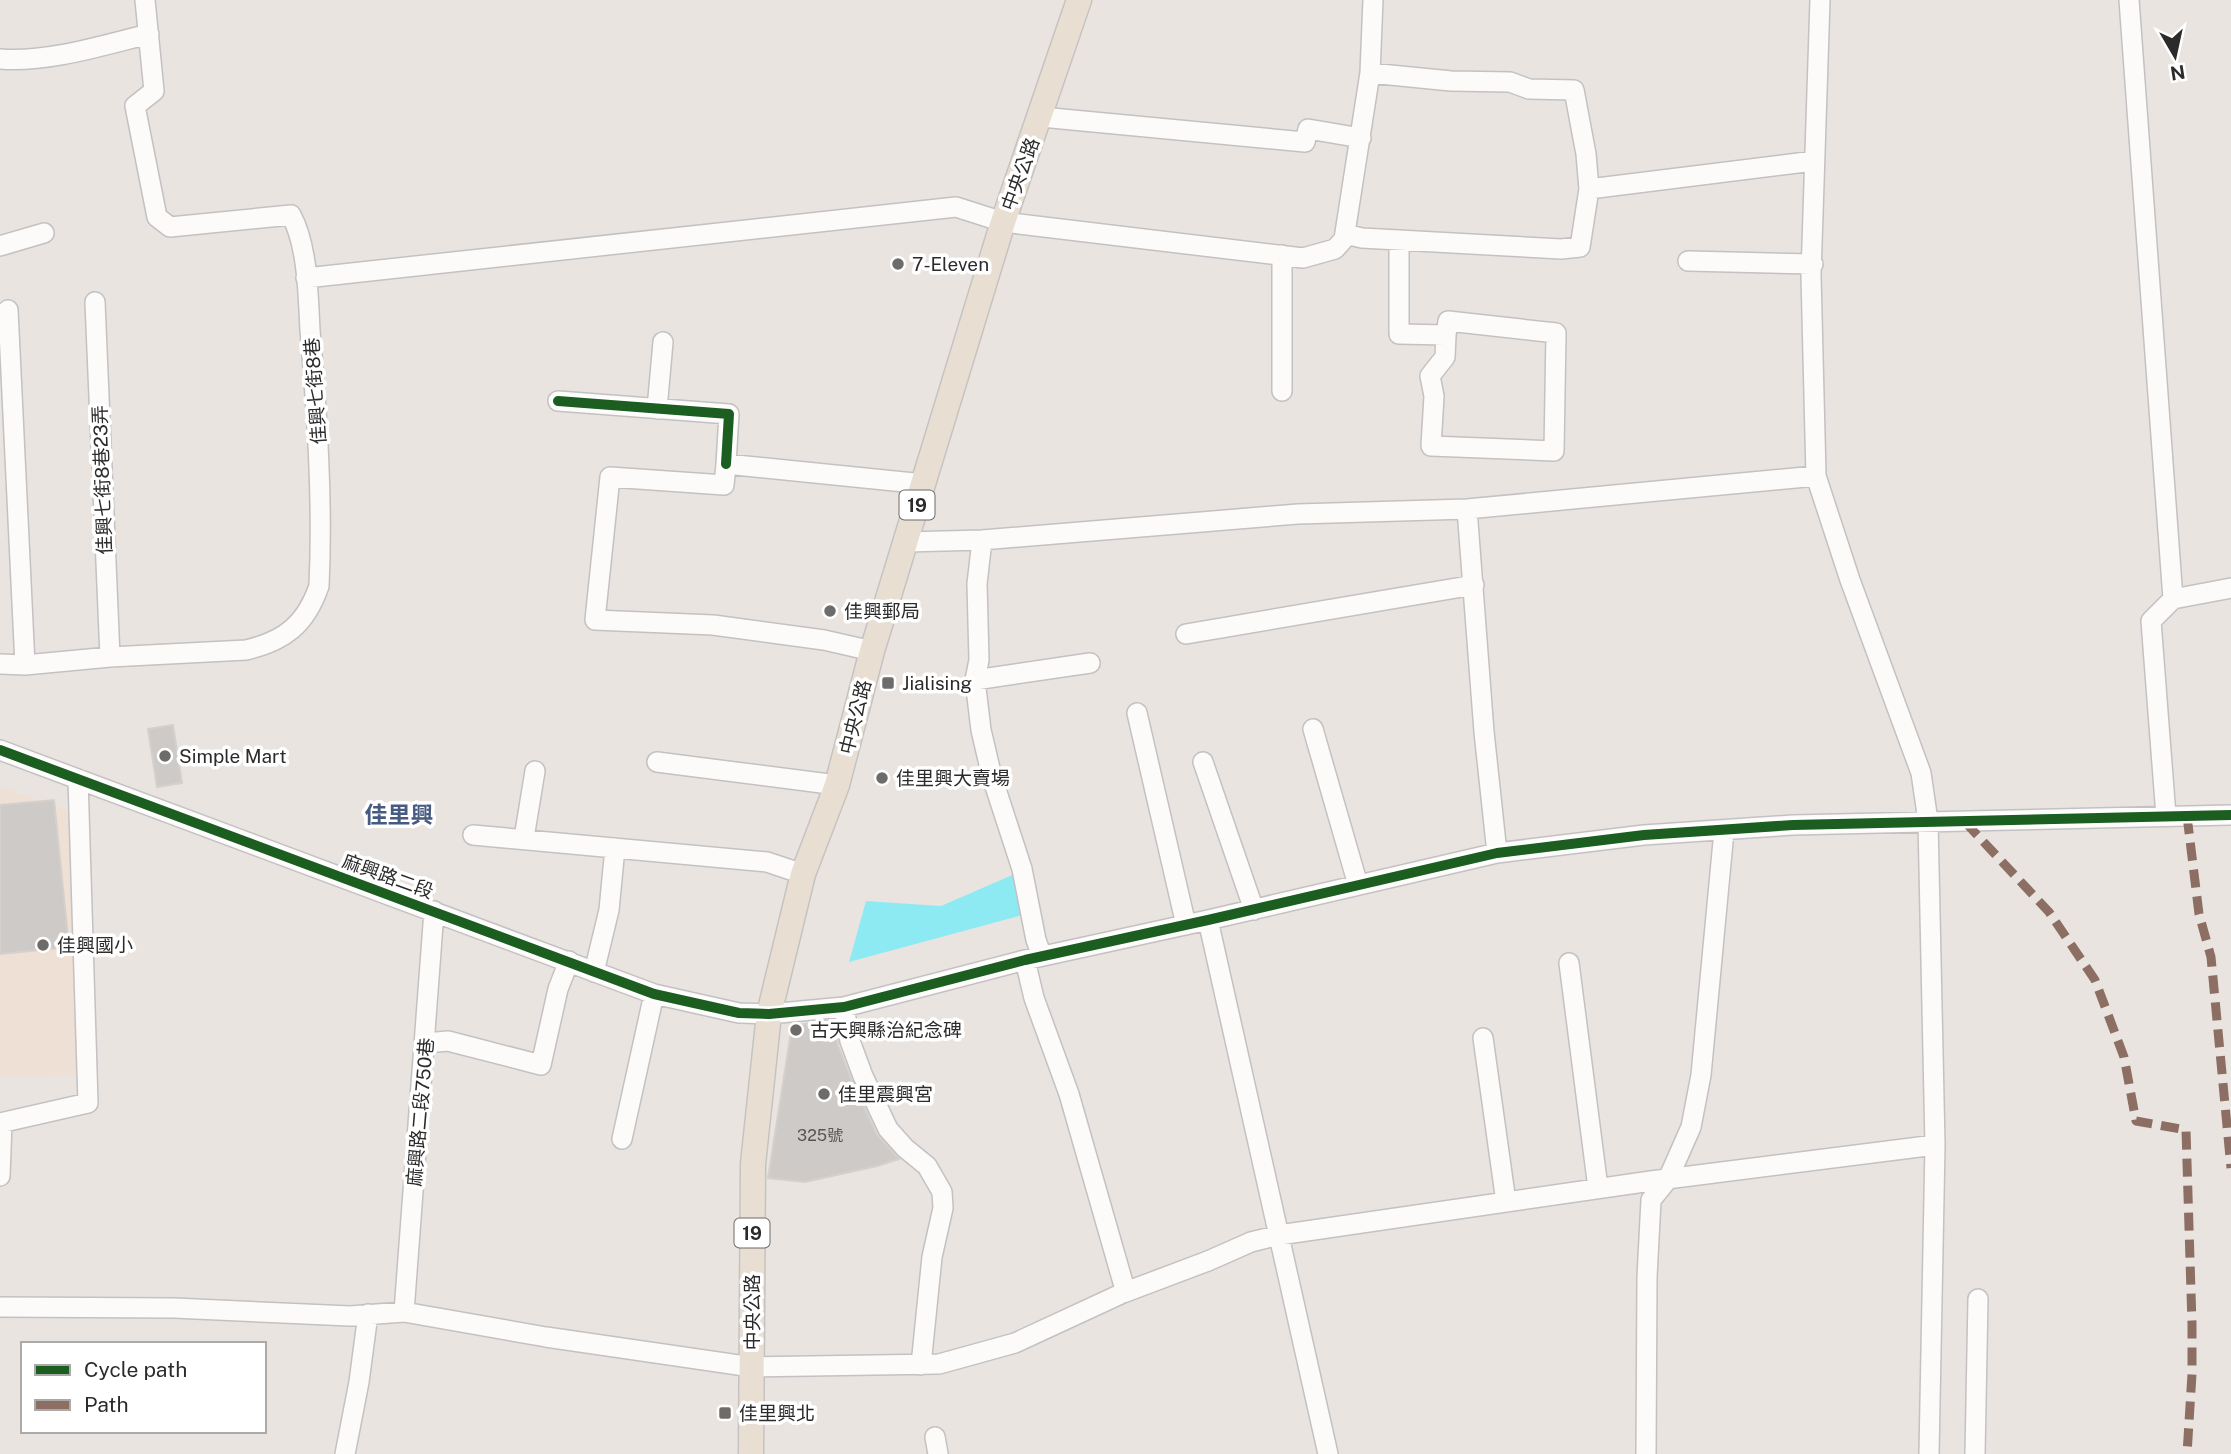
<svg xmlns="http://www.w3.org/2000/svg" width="2231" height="1454" viewBox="0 0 2231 1454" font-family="'Public Sans','Noto Sans TC',sans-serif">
  <rect width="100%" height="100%" fill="#eae4e0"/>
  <path fill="#eee0d4" d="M0 787 83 815 88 1074 0 1077Z"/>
  <path fill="#8eeaf2" d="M1019 872 1030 913 849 962 866 901 941 906Z"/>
  <path fill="#cecac7" stroke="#d5d0cc" stroke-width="2" d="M173 725 182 783 157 787 148 729Z
    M54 800 69 947 0 954V805Z
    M834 1020 838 1045 852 1081 877 1135 899 1159 877 1166 805 1182 768 1178 792 1026Z"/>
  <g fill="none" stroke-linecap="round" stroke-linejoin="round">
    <defs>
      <path id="minor" d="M1820 0 1811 275 1816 476 1850 580 1921 773 1928 821 1935 1145 1929 1454
        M2129 0 2173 599 2151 621 2166 816
        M0 59C47 63 104 45 149 34
        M1370 73 1451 81 1510 82 1529 89 1574 90 1586 154 1589 189
        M1041 117 1305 142 1308 129 1361 138
        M1345 234 1362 238 1561 249 1580 247 1589 189 1814 161
        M1399 240V334L1446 335 1448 321 1556 333 1554 451 1431 446 1434 396 1430 376 1445 357 1446 335
        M0 246 44 233
        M1282 255V391
        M1688 261 1813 264
        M306 278 956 207 1003 222 1303 258 1335 249 1344 239 1370 73 1373 0
        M95 302 110 657
        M8 310 25 665
        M558 401 729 414 726 464
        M657 409 663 342
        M1467 509 1484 732 1497 853
        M982 540 977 584 979 660 975 680 981 730 992 777 1022 869 1036 940 1042 956
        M906 542 982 540 1298 514 1467 509 1816 476
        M2173 599 2231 588
        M1186 634 1474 585
        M872 651 824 640 713 625 595 620 610 477 724 485 726 464 924 484
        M0 664 25 665 110 657 246 650C285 641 306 624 319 586 323 501 317 415 310 330 308 295 308 246 291 215L170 227 157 217 135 106 154 91 145 0
        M975 680 1090 663
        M1137 713 1186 925
        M1313 729 1358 885
        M0 750 654 994 739 1013 769 1014 844 1007 1025 960 1208 920 1497 853 1644 835 1793 825 2231 815
        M657 762 837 785
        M1203 762 1254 910
        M473 835 767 862 803 874
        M524 838 535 771
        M1208 920 1328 1454
        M1025 960 1034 998 1069 1094 1124 1286 1123 1293
        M1569 963 1598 1188
        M594 972 609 910 615 848
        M844 1007 850 1041 863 1076 888 1129 905 1148 927 1166 942 1192 943 1208 932 1257 921 1365
        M1483 1038 1506 1202
        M426 1043 448 1041 541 1065 558 989 569 961
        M0 1123 88 1103 78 779
        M622 1139 654 994
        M0 1176 2 1123
        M0 1307 174 1308 350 1316 404 1312 546 1337 752 1367 939 1364 1015 1343 1123 1293 1208 1261 1251 1242 1279 1235 1651 1181 1935 1145
        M404 1312 434 911
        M935 1437 938 1454
        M345 1454 359 1382 368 1314
        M1646 1454 1647 1277 1651 1200 1668 1179 1691 1127 1701 1075 1724 831
        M1975 1454 1978 1299"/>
      <path id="major" d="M751 1454 753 1164 769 1014 803 874 837 785 872 651 1003 222 1079 0"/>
    </defs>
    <use href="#minor" stroke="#c3c1c2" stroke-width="22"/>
    <use href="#major" stroke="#c5c3c1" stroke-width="27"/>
    <use href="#minor" stroke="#fcfbfa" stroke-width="19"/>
    <use href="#major" stroke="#e8dfd2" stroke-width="24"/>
    <path stroke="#8d6e63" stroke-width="9" stroke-dasharray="18 9" stroke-linecap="butt" d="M2187 816 2199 914 2211 957 2231 1168
      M1965 822 2049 912 2095 980 2124 1057 2136 1121 2186 1130 2192 1324V1374L2187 1454"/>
    <defs>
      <path id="cycleway" d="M558 401 729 414 726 464
        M0 750 654 994 739 1013 769 1014 844 1007 1025 960 1208 920 1497 853 1644 835 1793 825 2231 815"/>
    </defs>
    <use href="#cycleway" stroke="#fff" stroke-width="15"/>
    <use href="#cycleway" stroke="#1b5e20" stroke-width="10"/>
  </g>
  <g fill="#6e6c6a" stroke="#fff" stroke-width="2.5">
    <circle cx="898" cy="264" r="7"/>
    <circle cx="830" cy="611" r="7"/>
    <rect x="881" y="676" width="14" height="14" rx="3.5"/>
    <circle cx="165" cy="756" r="7"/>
    <circle cx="882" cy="778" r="7"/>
    <circle cx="43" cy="945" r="7"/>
    <circle cx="796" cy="1030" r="7"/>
    <circle cx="824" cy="1094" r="7"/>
    <rect x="718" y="1406" width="14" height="14" rx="3.5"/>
  </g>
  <g text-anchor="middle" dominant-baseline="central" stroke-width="7" stroke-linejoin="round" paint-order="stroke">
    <g font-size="16" fill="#565454">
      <text x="820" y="1135">325號</text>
    </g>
    <g fill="#fff" stroke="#6b6b6b" stroke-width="2">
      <rect x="899.5" y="490.5" width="35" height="29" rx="5"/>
      <rect x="734.5" y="1218.5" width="35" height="29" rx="5"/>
    </g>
    <g font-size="18" font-weight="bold" fill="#2b2b2b">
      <text x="917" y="505">19</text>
      <text x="752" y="1233">19</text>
    </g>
    <g font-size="19" fill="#2b2b2b" stroke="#fff">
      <text transform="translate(1020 174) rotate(-70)">中央公路</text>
      <text transform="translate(315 391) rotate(-94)">佳興七街8巷</text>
      <text transform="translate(102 480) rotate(-92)">佳興七街8巷23弄</text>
      <text transform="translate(855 717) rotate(-76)">中央公路</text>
      <text transform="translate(388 876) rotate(20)">麻興路二段</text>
      <text transform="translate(420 1112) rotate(-85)">麻興路二段750巷</text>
      <text transform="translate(752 1312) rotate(-90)">中央公路</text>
    </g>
    <g font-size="19" fill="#2b2b2b" stroke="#fff" text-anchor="start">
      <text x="912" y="264">7-Eleven</text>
      <text x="844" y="611">佳興郵局</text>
      <text x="902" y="683">Jialising</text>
      <text x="179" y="756">Simple Mart</text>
      <text x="896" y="778">佳里興大賣場</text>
      <text x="57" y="945">佳興國小</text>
      <text x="810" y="1030">古天興縣治紀念碑</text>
      <text x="838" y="1094">佳里震興宮</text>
      <text x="739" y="1413">佳里興北</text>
    </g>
    <g font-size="23" font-weight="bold" fill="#475b80" stroke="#fff">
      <text x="399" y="814">佳里興</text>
    </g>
  </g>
  <rect x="21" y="1342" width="245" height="91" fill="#ffffff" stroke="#aaaaaa" stroke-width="2"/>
  <rect x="35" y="1365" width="35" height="10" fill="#1b5e20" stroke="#aaaaaa" stroke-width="2"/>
  <text x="84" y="1377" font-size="21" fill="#2b2b2b">Cycle path</text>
  <rect x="35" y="1400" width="35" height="10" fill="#8d6e63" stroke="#aaaaaa" stroke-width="2"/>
  <text x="84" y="1412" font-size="21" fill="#2b2b2b">Path</text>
  <g transform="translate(2175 56) rotate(171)" stroke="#ffffff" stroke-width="5" paint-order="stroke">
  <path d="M0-5L12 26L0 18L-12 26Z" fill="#2b2b2b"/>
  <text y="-10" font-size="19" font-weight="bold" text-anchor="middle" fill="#2b2b2b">N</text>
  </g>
</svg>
